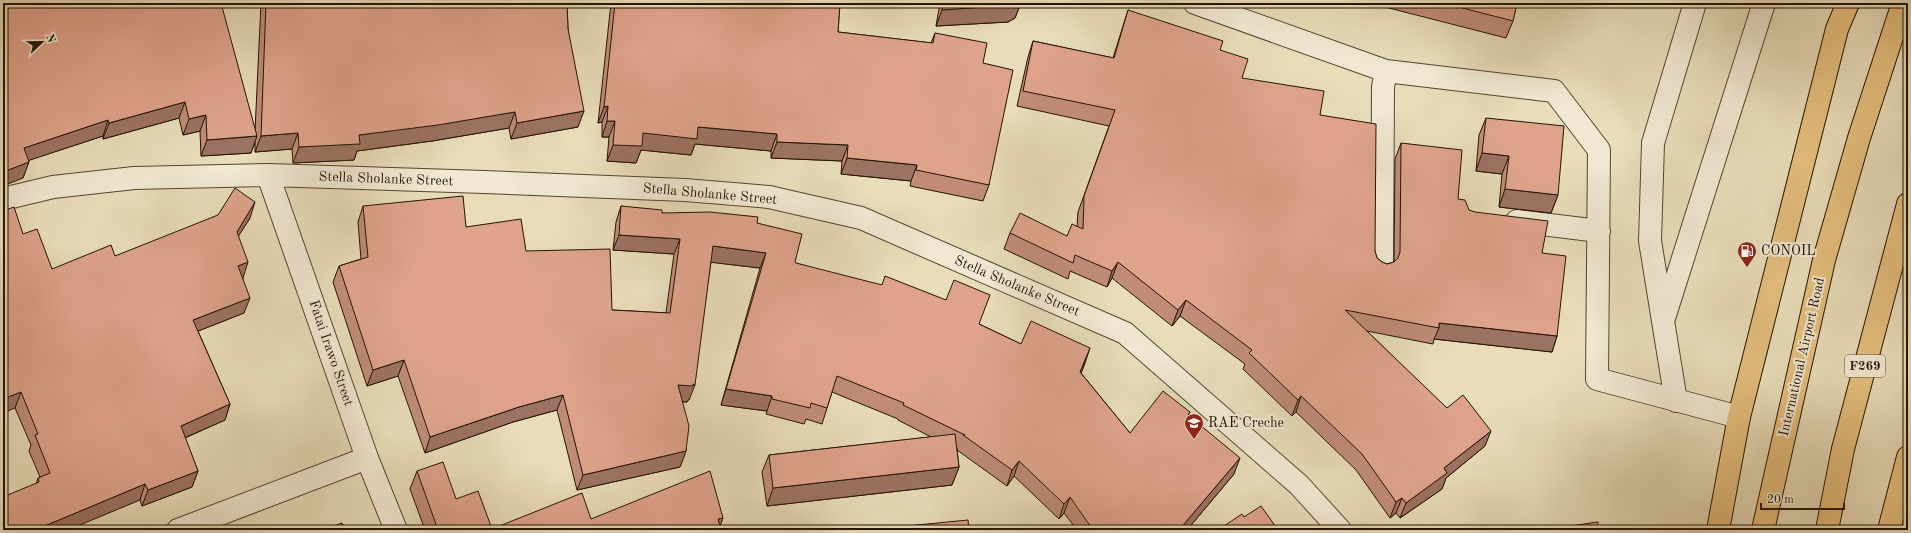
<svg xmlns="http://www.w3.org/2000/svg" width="1911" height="533" viewBox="0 0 1911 533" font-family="'Old Standard TT',serif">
  <rect width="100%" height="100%" fill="#e8dcb9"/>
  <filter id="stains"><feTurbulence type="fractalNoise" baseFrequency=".005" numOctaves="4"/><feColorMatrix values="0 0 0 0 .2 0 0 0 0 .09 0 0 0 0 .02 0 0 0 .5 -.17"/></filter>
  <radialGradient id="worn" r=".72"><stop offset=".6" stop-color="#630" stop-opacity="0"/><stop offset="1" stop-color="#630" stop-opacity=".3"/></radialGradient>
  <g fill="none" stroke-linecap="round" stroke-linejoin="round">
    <defs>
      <path id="minor" d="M1195 3 1386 71 1554 91 1599 150 1597 379 1739 417
        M268 175 367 458 396 530
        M3 199 53 187 134 178 268 175 484 182 685 190 769 197 861 218 1125 333 1299 485 1340 530
        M1517 221 1599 231
        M1382 267 1383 87 1386 71
        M1664 318 1764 3
        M1676 401 1650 241 1653 143 1695 3
        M178 530 367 458"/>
      <path id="major" d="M1718 530 1739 417 1837 29 1848 3
        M1889 530 1908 457"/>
      <path id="highway" d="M1763 530 1824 260 1859 138 1903 3
        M1827 530 1843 449 1908 204"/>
    </defs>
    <use href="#minor" stroke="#544530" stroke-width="24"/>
    <use href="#major" stroke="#231302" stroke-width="24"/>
    <use href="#highway" stroke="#231302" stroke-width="24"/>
    <use href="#minor" stroke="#f0e8d2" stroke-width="22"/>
    <use href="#major" stroke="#e4be7c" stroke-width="22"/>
    <use href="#highway" stroke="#e4be7c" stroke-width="22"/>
  </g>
  <path fill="#c08c78" stroke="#231302" d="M3 3 255 131 261 3H567L568 29 578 127 511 139 509 128 432 141 357 151 354 160 293 163 292 149 255 152V142L251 153 201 156 200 131 183 135 179 118 103 139V136L29 160 23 178Z
    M611 3H840L838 32 931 43 935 33 983 63 989 185 983 201 910 186 911 181 841 174 842 161 771 158V151L695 144 691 155 641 150 636 163 607 161 609 137H602V122L598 123Z
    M940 3H1021L1015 18 1008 22 936 26Z
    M1386 3H1517L1513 21 1506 38 1385 7Z
    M1128 10 1220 50 1242 78 1320 115 1375 251 1377 258 1382 262 1387 264 1394 262V261L1395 159 1401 143 1469 210 1542 253 1557 336 1552 352 1434 339 1433 344 1367 331 1485 446 1446 478 1442 489 1400 518 1396 513 1390 518 1356 470 1296 412 1292 416 1243 369 1245 364 1180 316 1172 326 1112 278 1107 287 1070 271 1068 279 1004 249 1010 233 1067 236 1077 226 1078 212 1109 126 1017 106 1028 57 1033 41 1113 58Z
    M1486 118 1558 195 1551 213 1499 207 1502 174 1476 171 1479 135Z
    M363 206 466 227 526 251 612 310 666 313 674 254 613 250 616 222 621 206 662 213 757 223 796 263 979 324 1021 344 1085 363 1081 373 1130 433 1190 412 1188 415 1234 474 1187 530H1077L1064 513 1059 519 1014 476 1007 486 957 450 958 449H957L959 467 952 485 767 506 762 472 769 455 931 437 898 420V419L832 392 822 424 806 419 804 424 766 414 767 411 721 405 760 268 711 262 689 400H688L687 402H682L686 451 680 467 577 490 557 410 513 422 425 453 398 376 367 386 333 282 339 266 361 259 358 222Z
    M250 218 238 236 243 278 244 313 198 331 230 404 225 420 185 438 198 471 192 487 142 506 140 500 36 484 38 478 40 477 29 451 31 445 15 408 23 234 52 269 115 256Z
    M417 471 456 499 492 529 591 519 720 527 721 530H425L410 489Z"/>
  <path fill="#9c7262" stroke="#231302" d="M868 3H880V4Z
    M1021 3 1015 18 1008 22 936 26 942 10Z
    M185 102 179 118 103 139 109 123Z
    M608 106 602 122 598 123 604 107Z
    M584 111 578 127 511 139 517 123Z
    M515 112 509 128 432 141 357 151 354 160 293 163 299 147 359 135Z
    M206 115 200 131 183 135 189 119Z
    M108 120 103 136 18 164 24 148Z
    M607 121H615L609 137H602Z
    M698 127 777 134 771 151 695 144 691 155 641 150 636 163 607 161 613 145 643 133Z
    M298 133 292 149 255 152 261 136Z
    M257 136 251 153 201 156 207 140Z
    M777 142 848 145 842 161 771 158Z
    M1482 153 1509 156 1502 174 1476 171Z
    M847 158 917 165 911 181 841 174Z
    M29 162 23 178 3 186V172Z
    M1505 189 1558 195 1551 213 1499 207Z
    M255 202 250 218 231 248 237 232Z
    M619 235 680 239 674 254 613 250Z
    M713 246 766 253 760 268 708 262Z
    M248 262 243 278 232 282 238 266Z
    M1118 262 1112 278 1107 287 1112 271Z
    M250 298 244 313 188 335 193 320Z
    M1186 300 1180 316 1172 326 1178 310Z
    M1439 323 1557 336 1552 352 1434 339 1439 328Z
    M1090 348 1085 363 1075 388 1080 372Z
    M404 360 398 376 367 386 373 370Z
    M693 384 695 385 689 400H688L687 402 672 400 678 385Z
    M726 389 772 396 767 411 721 405Z
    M21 392 15 408 3 413V399Z
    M563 395 557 410 513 422 425 453 430 437 519 407Z
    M1301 396 1296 412 1292 416 1298 400Z
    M230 404 225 420 175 442 181 426Z
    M1491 431 1485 446 1446 478 1442 489 1400 518 1406 503 1444 468Z
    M686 451 680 467 577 490 583 475Z
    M1240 458 1234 474 1187 530H1179Z
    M1019 461 1014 476 1007 486 1012 470Z
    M959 467 952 485 767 506 773 488Z
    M198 471 192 487 142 506 148 490Z
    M145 484 140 500 68 530H35Z
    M1070 497 1064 513 1059 519 1064 504Z
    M1402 498 1396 513 1390 518 1396 502Z
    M723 518 719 530 718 519Z"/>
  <path fill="#dfa38c" stroke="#231302" d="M3 3H221L257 136 207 140 206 115 189 119 185 102 109 123 108 120 24 148 29 162 3 172Z
    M266 3H567L568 29 584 111 517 123 515 112 438 125 359 135 360 144 299 147 298 133 261 136Z
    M615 3H840L838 32 933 43 935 33 987 43 983 63 1013 70 989 185 916 170 917 165 847 158 848 145 777 142V134L698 127 697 139 643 133 642 146 613 145 615 121H607L608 106 604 107Z
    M943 3H1018L1014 5 942 10Z
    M1443 3H1517L1513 21Z
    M1128 10 1223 41 1220 50 1248 59 1242 78 1324 91 1320 115 1376 124 1375 251 1377 258 1382 262 1387 264 1394 262 1398 258 1400 252 1401 143 1462 150 1458 199 1465 200 1469 210 1475 212 1548 221 1542 253 1566 256 1557 336 1439 323V328L1345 310 1447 408 1463 395 1491 431 1444 468 1447 473 1406 503 1402 498 1396 502 1362 454 1301 396 1298 400 1249 353 1252 350 1186 300 1178 310 1118 262 1112 271 1075 255 1073 263 1010 233 1020 213 1067 236 1072 224 1083 229 1084 196 1115 110 1023 91 1033 41 1114 58Z
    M1486 118 1564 126 1558 195 1505 189 1509 156 1482 153Z
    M235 188 255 202 237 232 248 262 238 266 250 298 193 320 230 404 181 426 198 471 148 490 145 484 35 530H3V497L39 482 38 478 50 473 35 435 38 434 21 392 3 399V211L14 207 23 234 37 229 52 269 111 245 115 256 218 215Z
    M463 196 466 227 521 219 526 251 610 249 612 310 670 313 680 239 619 235 621 206 662 210V213L710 212 758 217 757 223 802 234 795 262 796 263 882 285 885 276 946 300 954 280 990 295 979 324 1021 344 1031 321 1090 348 1080 372 1130 433 1163 391 1190 412 1188 415 1240 458 1179 530H1093L1070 497 1064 504 1019 461 1012 470 963 435H965L903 405 904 403 837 376 827 408 811 403 810 408 772 399V396L726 389 766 253 713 246 695 385 693 384V386L678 385 689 426 686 451 583 475 563 395 519 407 430 437 404 360 373 370 339 266 368 257 363 206Z
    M955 434 959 467 773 488 769 455Z
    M443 462 456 499 478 491 492 529 582 493 591 519 710 471 723 518 718 519 721 530H438L417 471Z
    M1261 506 1278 530H1218L1242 514 1244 517Z
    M968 520 969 530H866Z
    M1598 522V530H1542Z
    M342 523 345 530H323Z"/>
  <defs>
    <symbol id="fuel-pin" viewBox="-11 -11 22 30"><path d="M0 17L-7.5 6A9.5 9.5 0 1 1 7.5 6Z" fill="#8f2418" stroke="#f0e8d2"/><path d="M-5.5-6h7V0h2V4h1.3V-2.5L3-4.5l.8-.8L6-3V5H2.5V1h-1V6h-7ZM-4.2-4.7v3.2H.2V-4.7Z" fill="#fff"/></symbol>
    <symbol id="school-pin" viewBox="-11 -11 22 30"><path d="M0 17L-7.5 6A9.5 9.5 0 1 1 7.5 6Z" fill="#8f2418" stroke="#f0e8d2"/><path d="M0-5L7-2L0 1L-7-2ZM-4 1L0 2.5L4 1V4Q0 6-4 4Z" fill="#fff"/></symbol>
  </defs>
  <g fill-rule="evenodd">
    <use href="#fuel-pin" x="1736" y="240" width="22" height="30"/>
    <use href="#school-pin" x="1183" y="412" width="22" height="30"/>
  </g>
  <g text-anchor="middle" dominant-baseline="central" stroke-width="4" stroke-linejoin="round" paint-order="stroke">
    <rect fill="#f0e8d2" stroke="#605340" stroke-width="1" x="1845" y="355" width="40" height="22" rx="3"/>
    <g font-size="13" font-weight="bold" fill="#231302">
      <text x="1865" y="366">F269</text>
    </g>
    <g font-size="14" fill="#231302" stroke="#f0e8d2">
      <text transform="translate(386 179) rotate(2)">Stella Sholanke Street</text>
      <text transform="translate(710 194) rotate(5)">Stella Sholanke Street</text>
      <text transform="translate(1017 286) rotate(23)">Stella Sholanke Street</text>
      <text transform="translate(331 353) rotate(71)">Fatai Irawo Street</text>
      <text transform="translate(1802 357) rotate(-77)">International Airport Road</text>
    </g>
    <g font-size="14" fill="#231302" stroke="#f0e8d2" text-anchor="start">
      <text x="1761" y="251">CONOIL</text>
      <text x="1208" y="423">RAE Creche</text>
    </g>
  </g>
  <rect width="1911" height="533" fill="none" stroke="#e8dcb9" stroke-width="16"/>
  <rect x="4" y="4" width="1903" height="525" fill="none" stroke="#231302" stroke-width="2"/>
  <rect x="8" y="8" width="1895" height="517" fill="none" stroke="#231302"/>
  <g transform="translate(42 42) rotate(68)" stroke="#f0e8d2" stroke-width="3" paint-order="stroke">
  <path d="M0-3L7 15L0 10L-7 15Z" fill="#231302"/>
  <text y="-6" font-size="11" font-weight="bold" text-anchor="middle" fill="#231302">N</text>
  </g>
  <path d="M1761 503v6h83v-6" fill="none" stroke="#231302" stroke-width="2"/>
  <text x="1767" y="503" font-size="12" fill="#231302" stroke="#f0e8d2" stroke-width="3" paint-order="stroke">20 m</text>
  <rect width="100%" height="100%" filter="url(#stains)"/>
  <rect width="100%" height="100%" fill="url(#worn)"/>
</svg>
